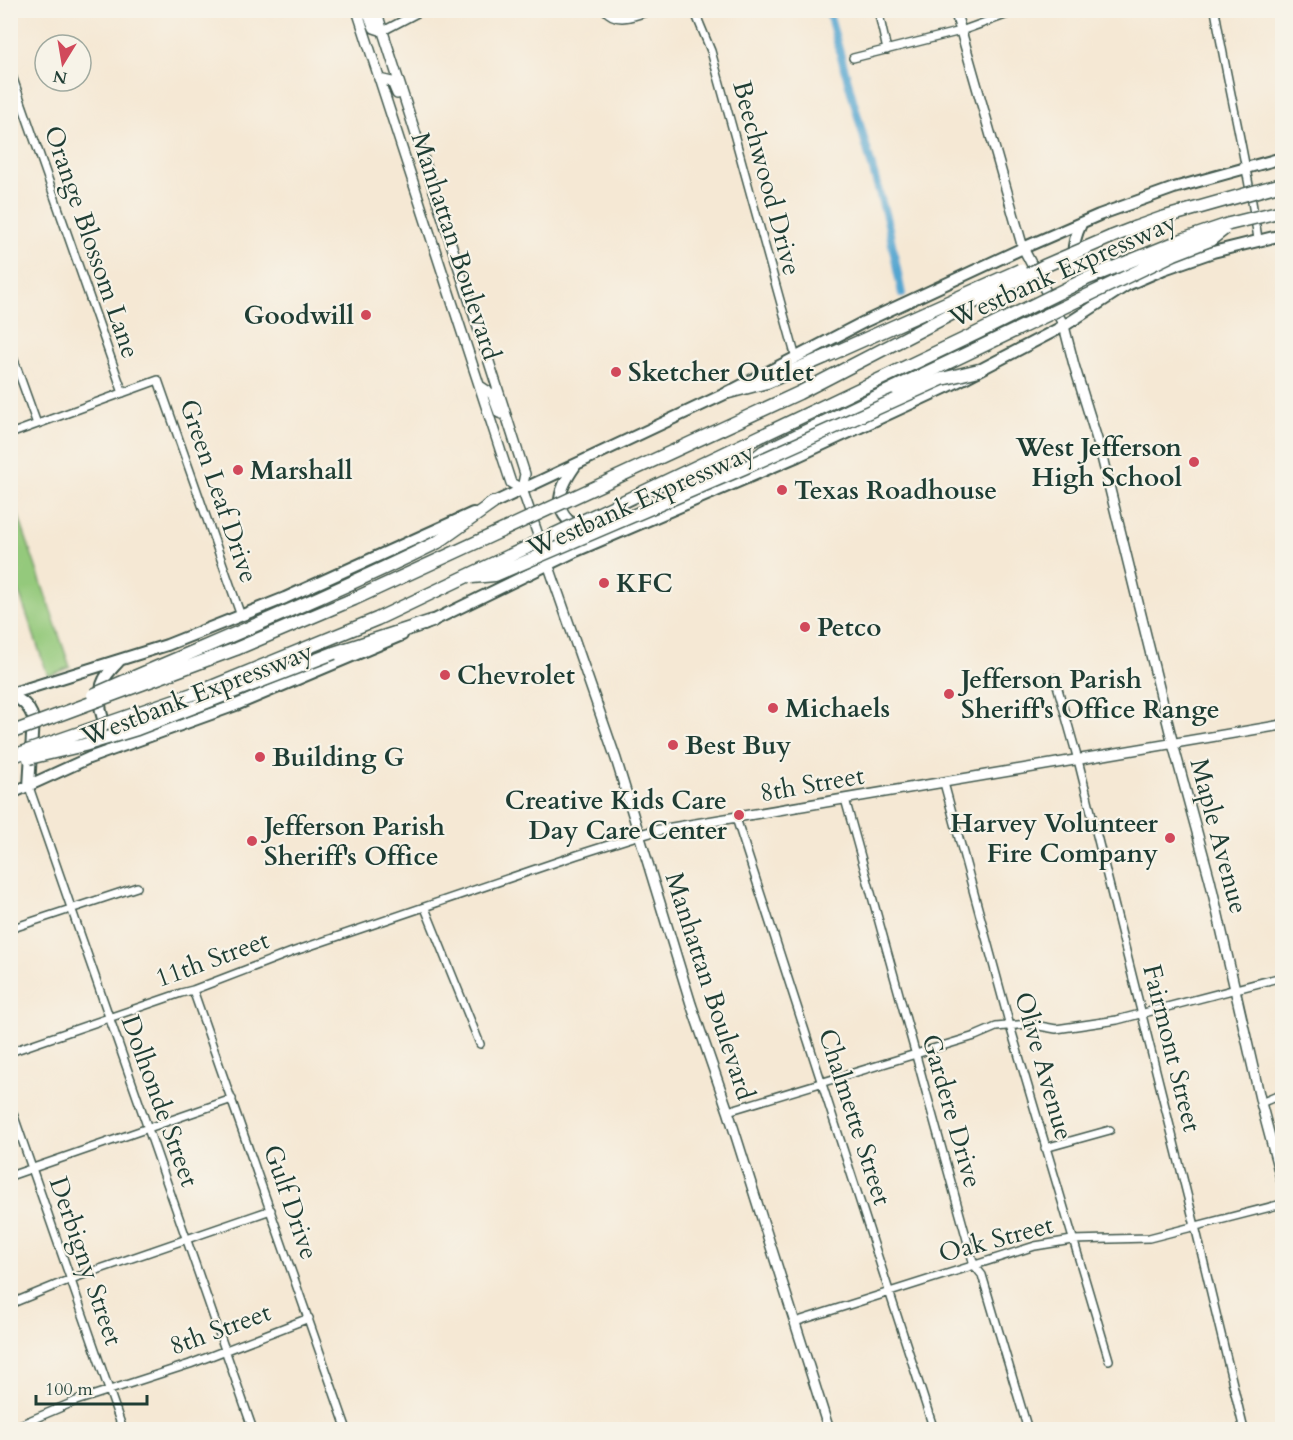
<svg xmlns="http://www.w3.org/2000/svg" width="1293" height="1440" viewBox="0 0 1293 1440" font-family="Cardo,serif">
  <rect width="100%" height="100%" fill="#f7f3e8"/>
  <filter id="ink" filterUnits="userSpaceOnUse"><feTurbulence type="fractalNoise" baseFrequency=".0167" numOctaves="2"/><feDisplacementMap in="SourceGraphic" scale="12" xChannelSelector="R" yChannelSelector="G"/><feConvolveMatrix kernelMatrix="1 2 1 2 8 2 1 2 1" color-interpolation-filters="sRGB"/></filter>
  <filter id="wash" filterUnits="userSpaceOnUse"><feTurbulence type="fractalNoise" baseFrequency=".008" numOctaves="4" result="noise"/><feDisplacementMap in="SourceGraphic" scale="24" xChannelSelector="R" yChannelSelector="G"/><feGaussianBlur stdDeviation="1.35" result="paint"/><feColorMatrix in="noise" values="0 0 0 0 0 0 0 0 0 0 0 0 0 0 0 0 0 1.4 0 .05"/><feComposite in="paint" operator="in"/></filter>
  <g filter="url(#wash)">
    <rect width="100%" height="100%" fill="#f5e8d4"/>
    <path fill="#94c97b" stroke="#5a8358" stroke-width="1.5" d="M10 491 70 667 48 676 11 569Z"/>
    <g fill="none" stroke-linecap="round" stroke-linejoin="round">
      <path stroke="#55a6d0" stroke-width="8" d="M828 10 888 224 902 294"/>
    </g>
  </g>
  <g filter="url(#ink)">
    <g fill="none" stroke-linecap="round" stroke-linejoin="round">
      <defs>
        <path id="minor" d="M605 10C617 25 637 15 652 10
          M694 10 711 51 796 358
          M878 10 887 50
          M1215 10C1228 87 1247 162 1258 239
          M383 31 423 10
          M853 58 961 31 1019 10
          M10 70 123 393
          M10 349 37 424
          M10 434 158 380 241 616
          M1055 678 1078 760 1195 1226 1244 1430
          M944 783 1010 1026 1109 1360
          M29 787 253 1430
          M845 799 974 1265 982 1275 1028 1430
          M736 818 934 1430
          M425 908 480 1044
          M10 929 137 887
          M193 990 347 1430
          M10 1052 181 993 193 990 292 952 577 855 640 835
          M1261 1103 1282 1094
          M10 1105 123 1430
          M728 1111 975 1036 996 1027 1028 1024 1056 1029 1117 1020 1282 977
          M1045 1148 1110 1130
          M10 1176 232 1099
          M10 1304 71 1279 271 1210
          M795 1322 1035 1246 1072 1240 1149 1238 1282 1204
          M10 1429 76 1401 190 1364 309 1318"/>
        <path id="tertiary" d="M357 10 511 483 522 489
          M366 10 374 28 383 31
          M376 10 525 474 522 489 616 759 691 1004 728 1111 829 1430
          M955 10 1023 248 1064 326 1074 365 1100 449 1173 744 1210 880 1261 1103 1282 1182
          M379 79 392 82 397 94
          M480 386 492 394 499 413 505 415
          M640 835 654 831 1282 725"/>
        <path id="secondary" d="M1081 224C1069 249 1068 286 1103 290
          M575 466C551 500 554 520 595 536
          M487 506 729 392 864 322 1023 248 1099 215 1174 188 1282 158
          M424 625 576 551 798 456 947 387 1064 326 1127 285 1164 269 1213 252 1282 235
          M119 661C114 667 107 673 104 680 98 692 98 716 108 726 112 731 120 733 125 735
          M10 694 167 645 285 598 473 513
          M10 695C22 700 29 706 33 718L29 787
          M10 794 89 758 236 705 402 635"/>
        <path id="motorway" d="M1111 237 1134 228
          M729 392 767 382 825 357
          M748 464 763 452 895 388
          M712 492 735 474
          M438 542 493 503
          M334 653 432 621"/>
      </defs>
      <use href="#minor" stroke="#3f574c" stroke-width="10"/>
      <use href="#tertiary" stroke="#3f574c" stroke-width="12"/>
      <use href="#secondary" stroke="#3f574c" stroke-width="14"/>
      <use href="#motorway" stroke="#3f574c" stroke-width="15"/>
      <use href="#minor" stroke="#fff" stroke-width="7"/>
      <use href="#tertiary" stroke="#fff" stroke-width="9"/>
      <use href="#secondary" stroke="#fff" stroke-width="10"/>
      <use href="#motorway" stroke="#fff" stroke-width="12"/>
      <defs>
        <path id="motorway-bridge" d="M1134 228 1162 218 1282 184
          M825 357 1020 270
          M895 388 1174 254 1210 240 1224 229
          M472 577 495 575 744 468 942 379 979 370
          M93 695C209 644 325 598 438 542
          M10 733 236 649 354 599 799 393 1044 266 1111 237
          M10 757 204 690 377 619 977 333 1086 279 1182 240 1229 224 1282 211
          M29 758 84 745 137 729 334 653"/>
      </defs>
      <use href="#motorway-bridge" stroke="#3f574c" stroke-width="15" stroke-linecap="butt"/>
      <use href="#motorway-bridge" stroke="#fff" stroke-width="12"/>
    </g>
  </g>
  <g fill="#d1495b" stroke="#f7f3e8" stroke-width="2">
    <circle cx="366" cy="315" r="6"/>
    <circle cx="616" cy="372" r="6"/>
    <circle cx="1194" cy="462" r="6"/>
    <circle cx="238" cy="470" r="6"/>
    <circle cx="782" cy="490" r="6"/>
    <circle cx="604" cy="583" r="6"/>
    <circle cx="805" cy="627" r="6"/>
    <circle cx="445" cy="675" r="6"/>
    <circle cx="949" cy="694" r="6"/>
    <circle cx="773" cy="708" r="6"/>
    <circle cx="673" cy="745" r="6"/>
    <circle cx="260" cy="757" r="6"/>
    <circle cx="739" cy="815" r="6"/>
    <circle cx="1170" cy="838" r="6"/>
    <circle cx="252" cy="841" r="6"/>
  </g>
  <g text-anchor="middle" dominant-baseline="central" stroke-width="4.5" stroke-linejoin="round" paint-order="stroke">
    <g font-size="26" fill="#1f3d34" stroke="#f7f3e8">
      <text transform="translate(767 178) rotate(75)">Beechwood Drive</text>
      <text transform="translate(92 242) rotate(71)">Orange Blossom Lane</text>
      <text transform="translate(456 246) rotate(72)">Manhattan Boulevard</text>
      <text transform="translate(1063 270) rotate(-24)">Westbank Expressway</text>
      <text transform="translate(219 491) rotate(71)">Green Leaf Drive</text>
      <text transform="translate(641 500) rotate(-24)">Westbank Expressway</text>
      <text transform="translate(197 694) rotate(-21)">Westbank Expressway</text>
      <text transform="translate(812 784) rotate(-10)">8th Street</text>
      <text transform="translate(1219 836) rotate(75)">Maple Avenue</text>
      <text transform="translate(212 959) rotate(-20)">11th Street</text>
      <text transform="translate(710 986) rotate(72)">Manhattan Boulevard</text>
      <text transform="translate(1172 1048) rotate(76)">Fairmont Street</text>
      <text transform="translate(1044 1066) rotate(74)">Olive Avenue</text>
      <text transform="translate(160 1101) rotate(70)">Dolhonde Street</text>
      <text transform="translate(952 1111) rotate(74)">Gardere Drive</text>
      <text transform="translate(855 1117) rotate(72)">Chalmette Street</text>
      <text transform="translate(291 1202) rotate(71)">Gulf Drive</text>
      <text transform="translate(996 1239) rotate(-15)">Oak Street</text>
      <text transform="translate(86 1261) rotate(71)">Derbigny Street</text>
      <text transform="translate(220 1329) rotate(-20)">8th Street</text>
    </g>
    <g font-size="26" font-weight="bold" fill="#1f3d34" stroke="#f7f3e8" text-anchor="start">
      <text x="354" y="315" text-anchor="end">Goodwill</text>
      <text x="628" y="372">Sketcher Outlet</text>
      <text x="1182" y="447" text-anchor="end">West Jefferson<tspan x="1182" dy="30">High School</tspan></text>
      <text x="250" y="470">Marshall</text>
      <text x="794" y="490">Texas Roadhouse</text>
      <text x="616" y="583">KFC</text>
      <text x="817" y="627">Petco</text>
      <text x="457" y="675">Chevrolet</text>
      <text x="961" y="679">Jefferson Parish<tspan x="961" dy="30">Sheriff's Office Range</tspan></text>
      <text x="785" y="708">Michaels</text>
      <text x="685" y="745">Best Buy</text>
      <text x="272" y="757">Building G</text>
      <text x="727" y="800" text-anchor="end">Creative Kids Care<tspan x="727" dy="30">Day Care Center</tspan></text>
      <text x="1158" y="823" text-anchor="end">Harvey Volunteer<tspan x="1158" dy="30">Fire Company</tspan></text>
      <text x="264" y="826">Jefferson Parish<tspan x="264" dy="30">Sheriff's Office</tspan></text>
    </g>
  </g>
  <rect width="1293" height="1440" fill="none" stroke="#f7f3e8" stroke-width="36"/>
  <g transform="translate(63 63) rotate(191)"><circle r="28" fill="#f7f3e8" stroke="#a1aaa0" stroke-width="1.5"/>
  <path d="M0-4.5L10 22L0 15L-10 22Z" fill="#d1495b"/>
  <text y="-9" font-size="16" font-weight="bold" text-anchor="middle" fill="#1f3d34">N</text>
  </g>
  <path d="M36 1395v9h111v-9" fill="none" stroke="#1f3d34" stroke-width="3"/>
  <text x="45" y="1395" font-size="18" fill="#1f3d34" stroke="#f7f3e8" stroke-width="4.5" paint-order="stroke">100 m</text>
</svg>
